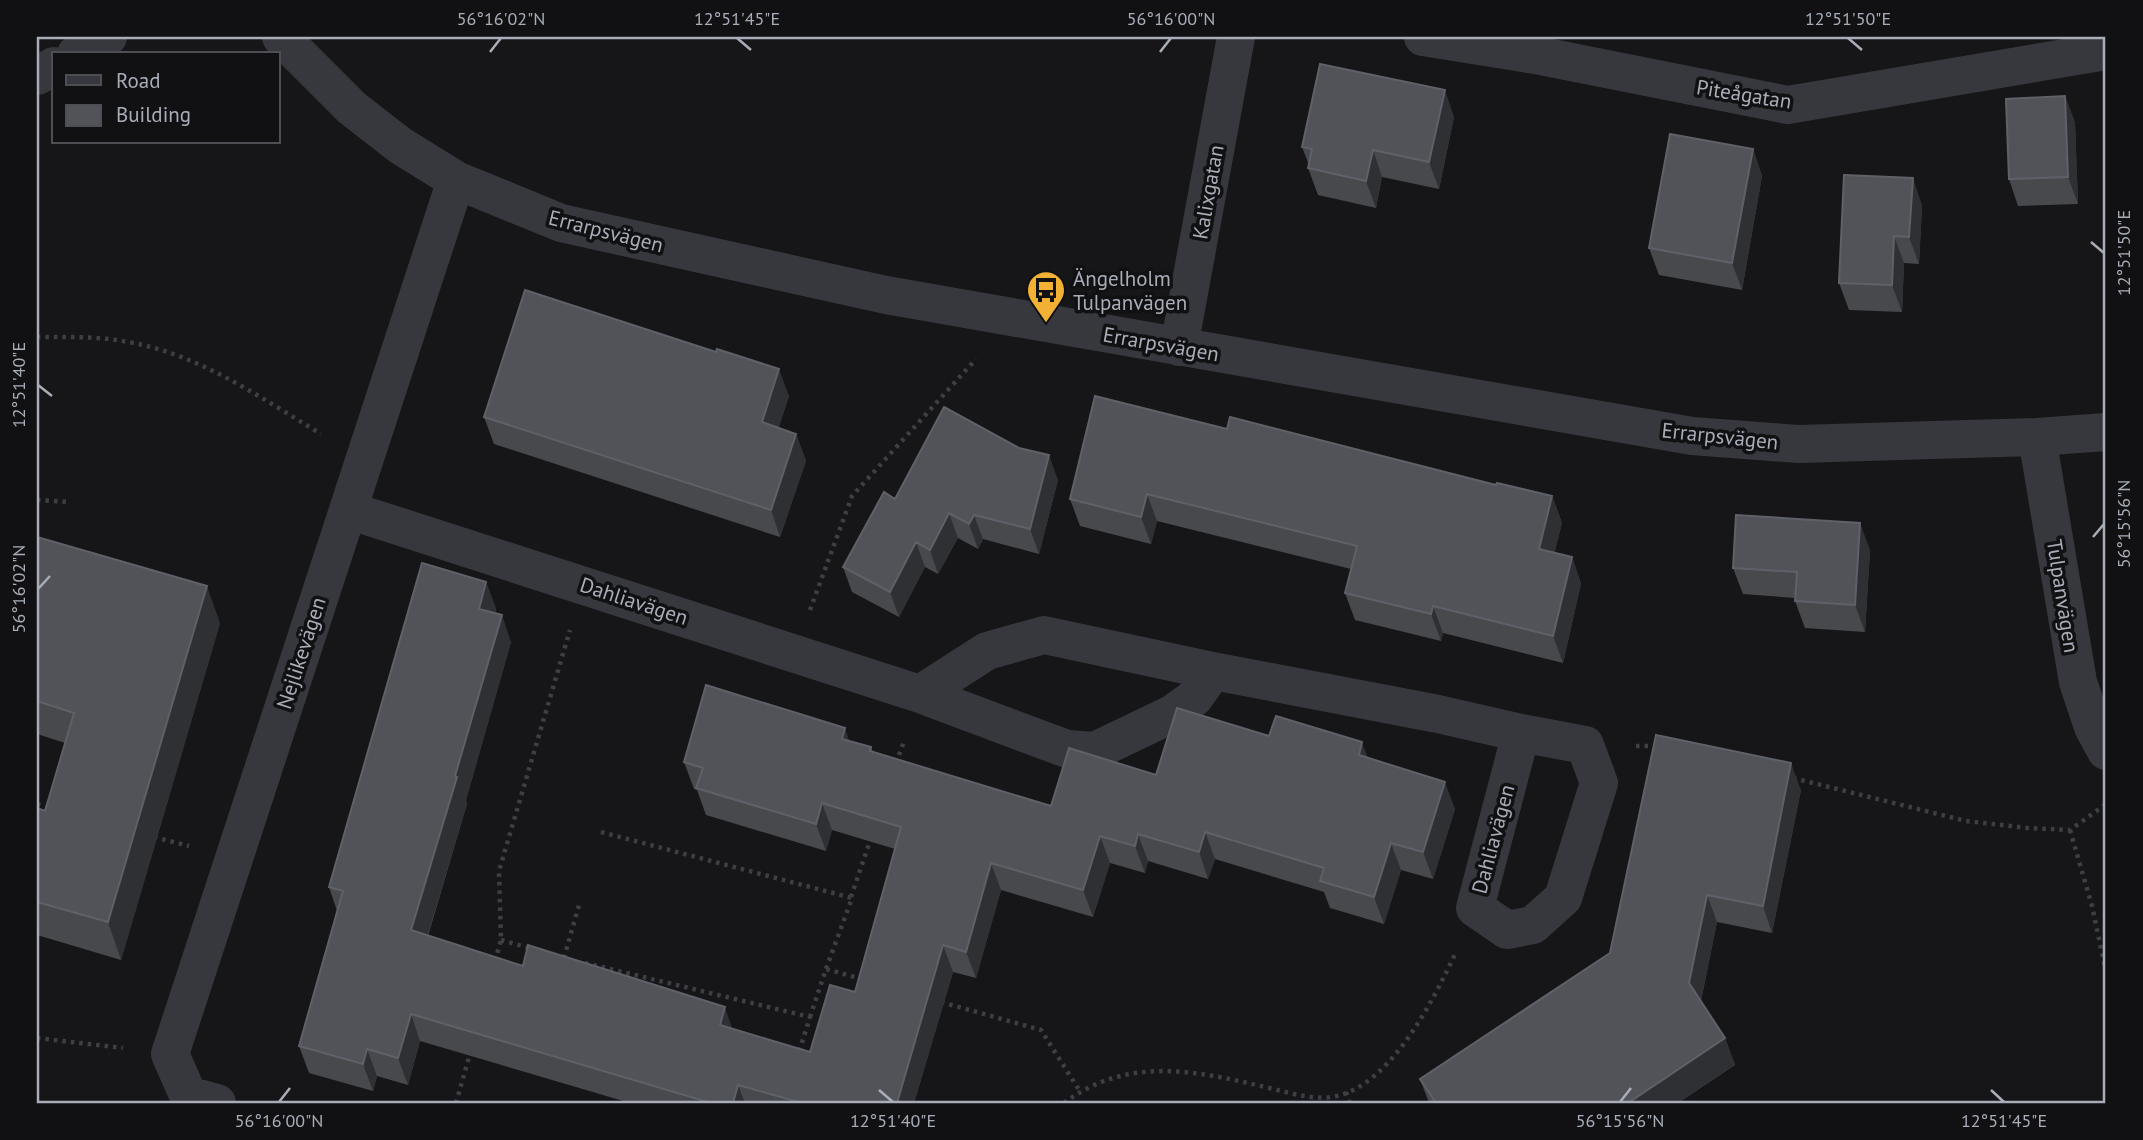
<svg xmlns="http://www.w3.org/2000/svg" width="2143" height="1140" viewBox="0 0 2143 1140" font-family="'PT Sans',sans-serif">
  <rect width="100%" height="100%" fill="#161618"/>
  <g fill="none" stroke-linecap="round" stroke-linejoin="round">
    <path stroke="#3d3f44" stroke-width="4.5" stroke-dasharray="3.5 5" stroke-linecap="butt" d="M37 337C67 337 98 336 128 342 199 354 261 398 321 434
      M37 500 70 502
      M810 610 852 496 976 359
      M1636 746H1658
      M896 763 905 739
      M1793 778 1966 821 2028 828 2070 830 2106 804
      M37 804 51 808
      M2070 830 2092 906 2106 972
      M601 832 852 898 826 969
      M154 837 189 846
      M851 897 871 838
      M501 940 533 949
      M564 958 579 905
      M495 961 501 940 499 871 570 630
      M585 963 810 1017 799 1052
      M941 1002 1041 1030 1081 1093
      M810 1017 826 969 865 980
      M37 1038 123 1048
      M1346 1092 1350 1103
      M456 1103 471 1050
      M1064 1103C1128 1055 1198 1071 1269 1088 1292 1093 1313 1101 1337 1096 1392 1083 1434 999 1456 952"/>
    <path stroke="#37383d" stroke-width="38" d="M281 37 352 108 401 146 456 180 561 223 886 295 1692 436 1799 444 2037 437 2106 432
      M1423 37 1541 56 1788 105 2106 51
      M1179 347 1236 37
      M2037 437 2078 682 2093 727 2106 751
      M348 510 920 694 987 651 1044 635 1213 671 1438 714 1521 733 1475 908 1507 930 1533 925 1563 898 1599 783 1585 745 1521 733
      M920 694 1067 749 1095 751 1172 714 1194 698 1213 671
      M217 1103 188 1095 170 1054 456 180"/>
    <path stroke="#37383d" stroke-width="38" d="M76 54 108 37
      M37 76 54 66"/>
  </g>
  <path fill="#47494d" d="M2065 96 2075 123 2078 204 2018 206 2009 179Z
    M1454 117 1439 189 1382 177 1376 208 1318 195 1308 168 1309 165 1302 147Z
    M1753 149 1762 176 1742 290 1659 275 1649 248Z
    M1922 205 1919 264 1904 263 1902 312 1849 310 1839 283Z
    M789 396 778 428 796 434 806 461 780 537 494 444 484 417Z
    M1227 429 1496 485 1552 496 1562 523 1554 553 1572 557 1581 584 1563 663 1443 633 1441 641 1355 620 1345 593 1351 569 1157 521 1151 544 1080 526 1070 499Z
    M1058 480 1039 554 983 539 978 549 958 538 938 574 925 567 899 617 852 592 843 567 895 499Z
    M37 537 220 623 121 960 37 935V808L45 811 65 743 37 734Z
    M1870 550 1865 632 1805 628 1795 601V598L1743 594 1733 568Z
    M486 582 496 609 495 613 511 642 466 800 467 804 428 936 523 966 810 1052 855 992 895 849 832 830 826 851 706 815 697 790 694 789 684 762 849 741 871 747 873 752 1051 806 1156 775 1269 736 1368 758 1455 809 1433 879 1401 870 1384 924 1330 908 1324 892 1215 859 1208 879 1148 861 1145 873 1110 863 1093 917 1001 890 976 978 953 972 914 1103H630L420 1041 408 1085 377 1076 373 1091 309 1073 299 1046 337 911 329 887Z
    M1801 790 1772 933 1717 922 1701 1001 1725 1038 1735 1065 1678 1103H1429L1420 1079 1610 953Z"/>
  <path fill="#2f3033" d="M1445 90 1454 117 1439 189 1429 162Z
    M2065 96 2075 123 2078 204 2068 177Z
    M1753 149 1762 176 1742 290 1732 263Z
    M1373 150 1382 177 1376 208 1366 181Z
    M1913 178 1922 205 1919 264 1909 237Z
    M1894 236 1904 263 1902 312 1892 285Z
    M779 369 789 396 772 449 762 422Z
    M796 434 806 461 780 537 771 510Z
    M1049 455 1058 480 1039 554 1030 529Z
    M1147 494 1157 521 1151 544 1141 517Z
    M1552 496 1562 523 1549 576 1539 549Z
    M949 513 958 538 938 574 930 550Z
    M974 515 983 539 978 549 969 524Z
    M1860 523 1870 550 1865 632 1855 605Z
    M916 542 925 567 899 617 890 592Z
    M1572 557 1581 584 1563 663 1553 636Z
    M486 582 496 609 489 636 479 609Z
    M207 586 220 623 121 960 108 922Z
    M1433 606 1443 633 1441 641 1431 614Z
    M502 615 511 642 466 800 467 804 421 957 411 930Z
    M845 728 854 755 842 739Z
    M1362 742 1372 769 1359 755Z
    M1791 763 1801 790 1772 933 1763 906Z
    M1445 782 1455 809 1433 879 1423 852Z
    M822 803 832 830 826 851 816 824Z
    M1205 832 1215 859 1208 879 1199 852Z
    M1138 834 1148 861 1145 873 1135 846Z
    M1100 836 1110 863 1093 917 1083 890Z
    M1391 843 1401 870 1384 924 1374 897Z
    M991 863 1001 890 976 978 966 952Z
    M1707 895 1717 922 1699 1010 1689 983Z
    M943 945 953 972 914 1103H897Z
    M725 1007 734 1034 720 1025Z
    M411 1014 420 1041 408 1085 398 1058Z
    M1725 1038 1735 1065 1678 1103H1628Z
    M367 1049 377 1076 373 1091 363 1064Z
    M738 1085 745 1103H733Z"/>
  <path fill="#525359" stroke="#5f6168" stroke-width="2" d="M1320 64 1445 90 1429 162 1373 150 1366 181 1308 168 1312 149 1302 147Z
    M2065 96 2068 177 2009 179 2006 99Z
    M1670 134 1753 149 1732 263 1649 248Z
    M1844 175 1913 178 1909 237 1894 236 1892 285 1839 283Z
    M525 290 716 352 717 349 779 369 762 422 796 434 771 510 484 417Z
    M1095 396 1227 429 1230 417 1496 485 1497 483 1552 496 1539 549 1572 557 1553 636 1433 606 1431 614 1345 593 1357 546 1147 494 1141 517 1070 499Z
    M944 407 1019 448 1049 455 1030 529 974 515 969 524 949 513 930 550 916 542 890 592 843 567 884 492 895 499Z
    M1736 515 1860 523 1855 605 1795 601 1797 572 1733 568Z
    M37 537 207 586 108 922 37 902V808L45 811 74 713 37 701Z
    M422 563 486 582 479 609 502 615 455 776 457 777 411 930 523 966 528 945 725 1007 720 1025 810 1052 830 985 855 992 901 827 822 803 816 824 696 788 703 768 684 762 706 685 845 728 842 739 871 747 870 751 1051 806 1069 748 1156 775 1177 708 1269 736 1276 716 1362 742 1359 755 1445 782 1423 852 1391 843 1374 897 1320 881 1324 868 1205 832 1199 852 1138 834 1135 846 1100 836 1083 890 991 863 966 952 943 945 897 1103H802L738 1085 733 1103H711L411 1014 398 1058 367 1049 363 1064 299 1046 343 891 329 887Z
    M1656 735 1791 763 1763 906 1707 895 1689 983 1725 1038 1628 1103H1436L1420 1079 1610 953Z"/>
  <path fill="none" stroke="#a8adb8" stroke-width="2.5" d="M737 38 751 50M1848 38 1862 50M490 52 501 38M1160 52 1171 38M2091 242 2104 253M38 385 52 396M2093 537 2104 524M38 589 50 576M879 1090 893 1102M1991 1090 2004 1102M279 1102 290 1088M1620 1102 1631 1088"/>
  <defs>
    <symbol id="bus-pin" viewBox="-11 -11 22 30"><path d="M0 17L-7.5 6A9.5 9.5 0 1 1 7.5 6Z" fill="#f2b134" stroke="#111113"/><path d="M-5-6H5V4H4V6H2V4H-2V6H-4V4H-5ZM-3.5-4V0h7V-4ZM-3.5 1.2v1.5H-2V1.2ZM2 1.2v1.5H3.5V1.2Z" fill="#111"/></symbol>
  </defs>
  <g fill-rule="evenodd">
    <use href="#bus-pin" x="1024" y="268" width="44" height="60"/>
  </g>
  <g text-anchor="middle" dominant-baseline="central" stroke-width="7" stroke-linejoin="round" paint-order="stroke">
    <g font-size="21" fill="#a8adb8" stroke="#111113">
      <text transform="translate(1744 94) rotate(9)">Piteågatan</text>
      <text transform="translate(1208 192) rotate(-80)">Kalixgatan</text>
      <text transform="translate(606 231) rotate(14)">Errarpsvägen</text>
      <text transform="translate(1161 344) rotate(10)">Errarpsvägen</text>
      <text transform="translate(1720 436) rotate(6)">Errarpsvägen</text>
      <text transform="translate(2063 596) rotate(81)">Tulpanvägen</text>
      <text transform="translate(634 601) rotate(18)">Dahliavägen</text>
      <text transform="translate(301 653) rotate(-72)">Nejlikevägen</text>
      <text transform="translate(1493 839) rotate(-75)">Dahliavägen</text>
    </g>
    <g font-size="21" fill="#a8adb8" stroke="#111113" text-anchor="start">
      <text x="1073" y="278">Ängelholm<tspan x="1073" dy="24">Tulpanvägen</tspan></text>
    </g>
  </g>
  <rect width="2143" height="1140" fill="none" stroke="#111113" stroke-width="77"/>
  <rect x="52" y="52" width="228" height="91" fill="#111113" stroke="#4d4f55" stroke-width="2"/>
  <rect x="66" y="75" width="35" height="10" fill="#37383d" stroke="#4d4f55" stroke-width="2"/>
  <text x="116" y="88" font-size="21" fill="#a8adb8">Road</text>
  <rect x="66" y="105" width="35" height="21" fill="#525359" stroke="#4d4f55" stroke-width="2"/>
  <text x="116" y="122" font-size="21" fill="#a8adb8">Building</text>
  <rect x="38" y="38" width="2066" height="1064" fill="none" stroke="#a8adb8" stroke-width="2.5"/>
  <g font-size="18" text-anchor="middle" fill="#a8adb8">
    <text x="501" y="25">56°16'02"N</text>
    <text x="737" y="25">12°51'45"E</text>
    <text x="1171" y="25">56°16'00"N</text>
    <text x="1848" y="25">12°51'50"E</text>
    <text transform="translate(2124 253) rotate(-90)" y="6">12°51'50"E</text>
    <text transform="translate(19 385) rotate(-90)" y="6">12°51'40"E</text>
    <text transform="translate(2124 524) rotate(-90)" y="6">56°15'56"N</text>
    <text transform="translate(19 589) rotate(-90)" y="6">56°16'02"N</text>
    <text x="279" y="1127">56°16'00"N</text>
    <text x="893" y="1127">12°51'40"E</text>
    <text x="1620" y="1127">56°15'56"N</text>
    <text x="2004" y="1127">12°51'45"E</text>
  </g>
</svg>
